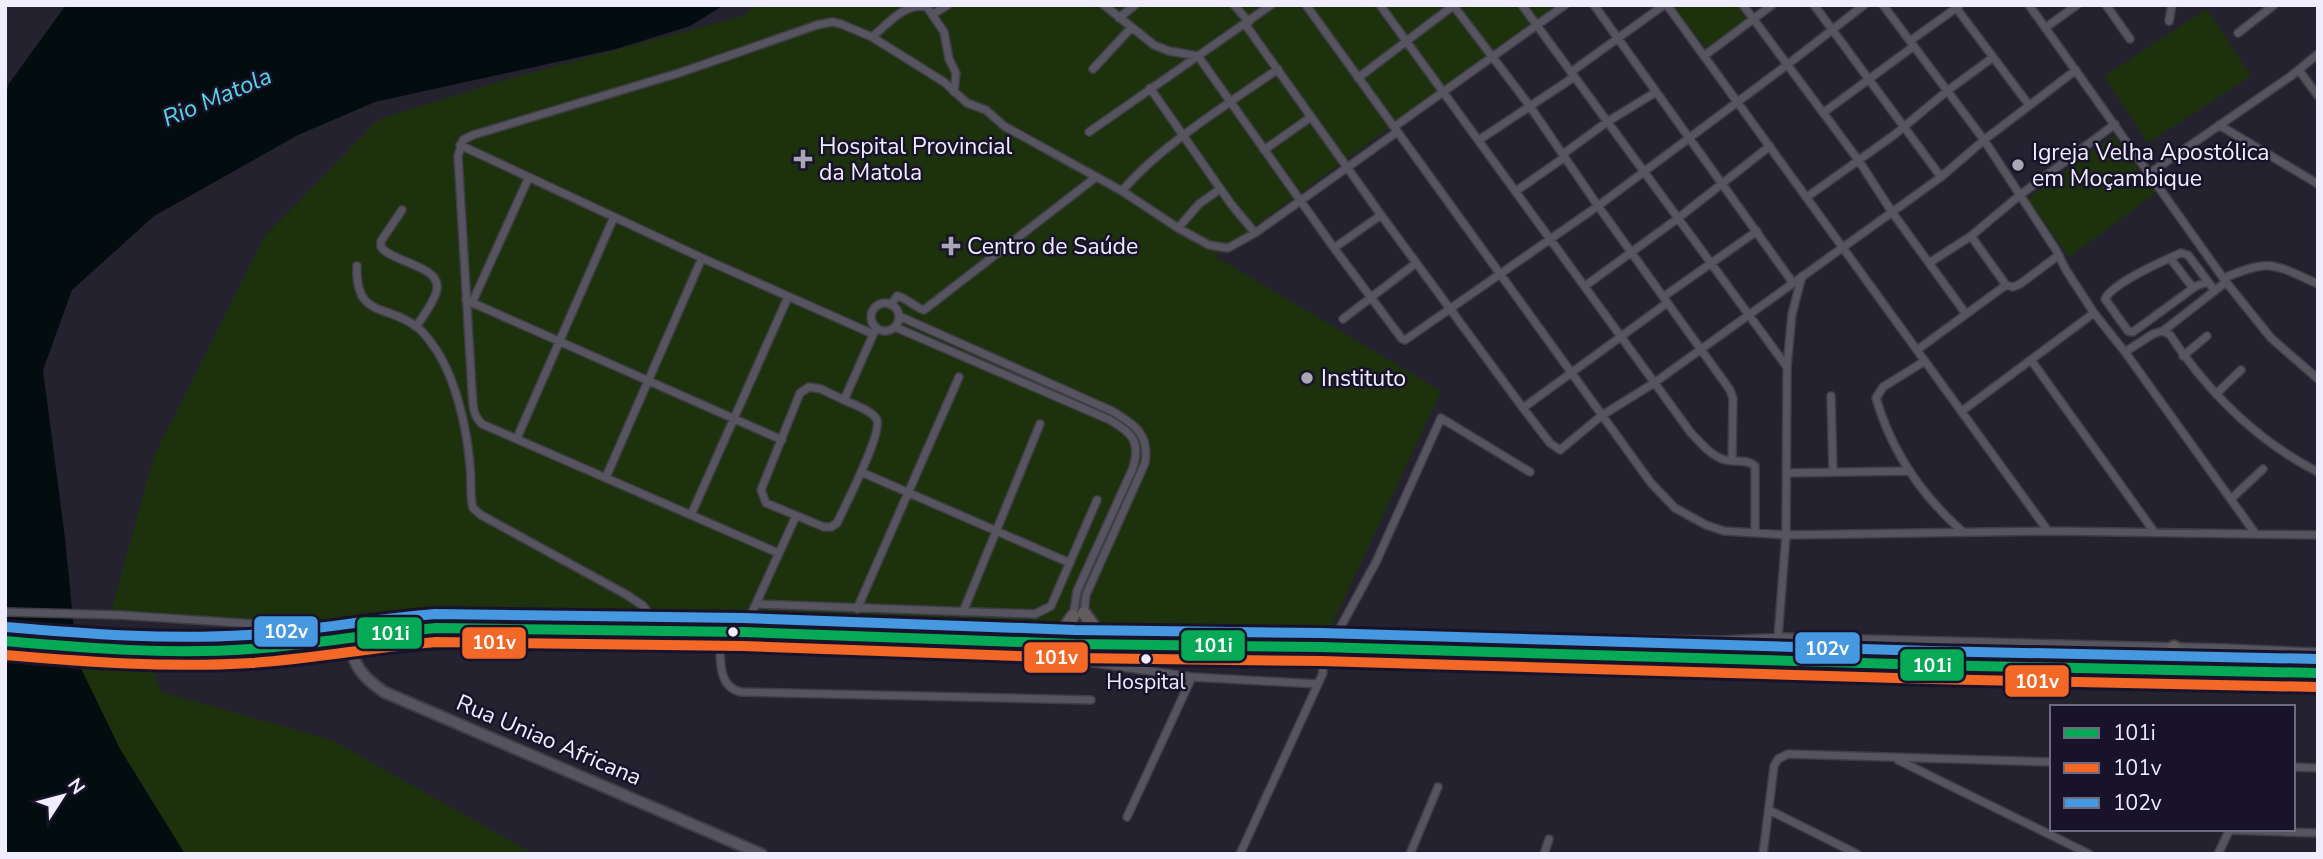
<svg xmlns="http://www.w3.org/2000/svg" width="2323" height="859" viewBox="0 0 2323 859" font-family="'Nunito Sans',sans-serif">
  <rect width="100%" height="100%" fill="#24222f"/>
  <path fill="#1e310d" d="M757 5H1556L1215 256 1441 391 1325 640 109 619 154 456 264 237 379 119 508 79 743 16Z
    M1670 5H1742L1751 18 1708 50Z
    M2207 9 2251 76 2148 143 2104 76Z
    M2114 135 2156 193 2069 257 2027 199Z
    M78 650 147 658 162 692 332 740 534 854H185L120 749 77 661Z"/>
  <path fill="#030c0f" d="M66 5H724L690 26 616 49 375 102 298 135 154 216 72 290 43 370 65 538 77 660 120 749 185 854H5V104L8 85Z"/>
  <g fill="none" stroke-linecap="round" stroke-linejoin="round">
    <defs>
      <path id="street" d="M1104 5 1154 45 1169 51 1198 56 1334 248 1402 339 1405 340 1598 206 1787 65 1864 5
        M1234 5 1249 22
        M1306 5 1651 483 1675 508 1706 525 1724 531 1786 535 2048 531 2318 535
        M1380 5 1691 433C1700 442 1709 454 1722 459 1733 463 1746 458 1755 466V533
        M1453 5 1529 105 1598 206 1730 390 1733 398 1732 461
        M1522 5 1787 367
        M1594 5 1793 283
        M1667 5 2048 531
        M1743 5 1859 161 1892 212 1966 314
        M1814 5 1941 177
        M1883 5 1984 140 2056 250 2066 270 2094 313 2125 352 2255 533
        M1954 5 2029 105
        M2029 5 2226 282 2271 338 2318 379
        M2106 5 2130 39
        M933 14 948 5
        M1119 18 1135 5
        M2169 21 2172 5
        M1245 24 1381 215 1523 408 1550 443 1560 450 1601 416 1654 383 1941 177 1984 140 2076 70
        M2045 28 2077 5
        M2238 33 2274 5
        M872 37C888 24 905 2 927 7L944 32 949 59 956 73 954 92
        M1910 41 1959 6
        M1704 56 1772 5
        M1093 69 1131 28
        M2299 70 2318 96
        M1571 72 1664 5
        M1358 78 1454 5
        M1150 88 1231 204 1255 233
        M1823 113 1914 46
        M2219 125 2318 184
        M1394 127 1565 5
        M1089 132 1271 5
        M1479 140 1574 77
        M460 145 702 258 873 334
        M1264 150 1311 117
        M1563 154 1607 122 1656 92
        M2150 173 2291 76 2318 54
        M1122 191C1161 145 1228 104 1278 69
        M1516 191 1565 157
        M1807 197 1894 135 1947 91 1992 58
        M402 210 381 241V247C392 263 446 266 436 293 432 305 423 316 416 327
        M1178 228 1199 204 1220 189
        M1971 236 2020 195 2115 124
        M1334 248 1381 215
        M2170 258 2193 288
        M1929 263 1971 236 2006 285
        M357 266C355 320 388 303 418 328 423 332 428 338 432 344 455 374 467 428 470 466 472 479 469 495 473 508L481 515 627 595 642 605 665 631
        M2224 278C2271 258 2273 264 2318 284
        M2208 282 2196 286 2133 332 2128 331 2105 299C2114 282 2163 261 2181 253L2188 255 2215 291
        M1585 286 1677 219 1770 146
        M1663 297 1757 231
        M466 300 782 440
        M472 303 529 177
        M871 317a14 14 0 1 1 28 0a14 14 0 1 1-28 0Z
        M891 305 897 296C907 298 914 307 924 310L1096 177
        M899 316 1112 411C1134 424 1150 434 1145 463L1086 595C1083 615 1086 626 1094 644
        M1343 319 1416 263
        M895 327 1110 420C1132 433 1141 441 1133 468L1077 591 1072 624 1080 661 1192 677 1318 684
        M2163 331 2226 282
        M1917 350 2006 285 2013 287 2020 284 2059 255
        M2125 352 2153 334 2163 331 2170 335C2208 392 2257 441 2318 472
        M2183 356 2207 336
        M2031 360 2155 533
        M1925 361 1883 387 1876 398C1891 450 1922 496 1963 532
        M2216 394 2241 370
        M1831 396 1833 472
        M844 400C854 405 872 410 877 420 882 434 845 506 837 523L831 527H824L766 503 761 490 800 393 809 387 821 389 844 400 876 328
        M1523 408 1667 303
        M1962 411 2094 313
        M517 438 614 217
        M861 472 1070 563
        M1786 473 1910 471
        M606 477 702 258
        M2231 499 2263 469
        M691 515 788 297
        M778 553 482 424C472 415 473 403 472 390L458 156 463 140 473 135 679 73 817 25 832 22 841 24 872 37 944 82 967 103 986 110 1004 126 1122 191 1178 228 1209 245 1228 248 1255 233 1397 132
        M756 604 1035 614 1051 606 1097 500
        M857 609 959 377
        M5 612 119 615 361 631
        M963 612 1040 424
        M720 632C721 652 715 687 741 692L1091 700
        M743 632 796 516
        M1337 636 1373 638 1722 640 1786 637 2224 648 2318 652
        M1778 637 1786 535 1787 367 1792 314 1802 276
        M1337 640 1340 628 1376 562 1441 418 1530 472
        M1898 760 2089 854
        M2293 767 2318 768
        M1769 810 1857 854
        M1127 817 1192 677
        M2229 830 2318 833
        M1240 854 1323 673 1321 647
        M1410 854 1438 787
        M1544 854 1549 839
        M1763 854 1774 766 1778 759 1788 754 2052 762
        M2218 854 2230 829"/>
      <path id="secondary" d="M346 637C356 666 358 674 384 692L761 854"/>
      <path id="primary" d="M1084 613 1097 631 1117 641
        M1034 639 1064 629 1073 616
        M5 641 90 648 207 651 252 649 386 632 436 628 505 629 743 632 1075 644 1321 647 1930 665 2318 673
        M2173 670 2174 647"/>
    </defs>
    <use href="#street" stroke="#3f3d48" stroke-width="10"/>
    <use href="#secondary" stroke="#3f3d48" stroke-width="14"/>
    <use href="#primary" stroke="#3f3d48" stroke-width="16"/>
    <use href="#street" stroke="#56545f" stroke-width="7"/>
    <use href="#secondary" stroke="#56545f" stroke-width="10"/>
    <use href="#primary" stroke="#635c5c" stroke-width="12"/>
    <defs>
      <path id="bus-1" d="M5 641C86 648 169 655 250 649 312 645 374 633 436 628L743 632 1075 644 1321 647 1930 665 2318 673"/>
      <path id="bus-2" d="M5 655C87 662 169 668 251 663 313 659 374 647 436 642L743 646 1074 658 1321 661 1930 679 2318 687"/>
      <path id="bus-3" d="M6 627C86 634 167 640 248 635 310 631 372 619 435 614L743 618 1075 630 1321 633 1930 651 2318 659"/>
    </defs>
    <use href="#bus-1" stroke="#18132a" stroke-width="16"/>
    <use href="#bus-2" stroke="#18132a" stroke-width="16"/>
    <use href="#bus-3" stroke="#18132a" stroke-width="16"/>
    <use href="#bus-1" stroke="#06aa56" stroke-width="10"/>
    <use href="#bus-2" stroke="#f36827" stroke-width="10"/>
    <use href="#bus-3" stroke="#4699e1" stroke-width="10"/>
  </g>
  <g fill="#a9a7b6" stroke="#18132a" stroke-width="2.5">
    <path d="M799.5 148.5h7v7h7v7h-7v7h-7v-7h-7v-7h7z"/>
    <circle cx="2018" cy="165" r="7"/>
    <path d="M947.5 235.5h7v7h7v7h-7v7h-7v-7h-7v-7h7z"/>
    <circle cx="1307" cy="378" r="7"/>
  </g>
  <g fill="#f0eefe" stroke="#18132a" stroke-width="2.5">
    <circle cx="733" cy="632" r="6"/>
    <circle cx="1146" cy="659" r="6"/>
  </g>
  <g text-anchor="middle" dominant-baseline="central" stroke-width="5" stroke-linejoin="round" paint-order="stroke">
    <g font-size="21" fill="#f0eefe" stroke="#18132a">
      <text x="1146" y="682">Hospital</text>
    </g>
    <g font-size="23" fill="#f0eefe" stroke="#18132a" text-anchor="start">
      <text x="819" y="146">Hospital Provincial<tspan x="819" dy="26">da Matola</tspan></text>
      <text x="2032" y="152">Igreja Velha Apostólica<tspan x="2032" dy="26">em Moçambique</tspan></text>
      <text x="967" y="246">Centro de Saúde</text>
      <text x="1321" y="378">Instituto</text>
    </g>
    <g font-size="23" fill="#f0eefe" stroke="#18132a">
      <text transform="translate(549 740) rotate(23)">Rua Uniao Africana</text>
    </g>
    <g font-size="24" font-style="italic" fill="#58d6e6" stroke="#18132a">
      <text transform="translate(217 97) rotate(-23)">Rio Matola</text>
    </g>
  </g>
  <g stroke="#18132a" stroke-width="2.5">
    <rect x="253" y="615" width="66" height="33" rx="7" fill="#4699e1"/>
    <rect x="356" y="616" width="67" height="34" rx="7" fill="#06aa56"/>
    <rect x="461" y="626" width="66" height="34" rx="7" fill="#f36827"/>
    <rect x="1180" y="629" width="66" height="33" rx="7" fill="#06aa56"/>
    <rect x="1794" y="631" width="67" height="34" rx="7" fill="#4699e1"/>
    <rect x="1023" y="641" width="66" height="33" rx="7" fill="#f36827"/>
    <rect x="1899" y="648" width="66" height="34" rx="7" fill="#06aa56"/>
    <rect x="2004" y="664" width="66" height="34" rx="7" fill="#f36827"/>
  </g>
  <g font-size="19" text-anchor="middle" font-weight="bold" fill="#fff">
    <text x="286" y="638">102v</text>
    <text x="390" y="640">101i</text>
    <text x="494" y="649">101v</text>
    <text x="1213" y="652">101i</text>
    <text x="1827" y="655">102v</text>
    <text x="1056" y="664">101v</text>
    <text x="1932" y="672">101i</text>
    <text x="2037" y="688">101v</text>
  </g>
  <rect width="2323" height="859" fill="none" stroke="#f0eefe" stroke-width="14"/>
  <rect x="2050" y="705" width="245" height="126" fill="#18132a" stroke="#6e6b7f" stroke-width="2"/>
  <rect x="2064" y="728" width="35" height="10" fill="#06aa56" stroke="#6e6b7f" stroke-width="2"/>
  <text x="2113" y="740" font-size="21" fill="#f0eefe">101i</text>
  <rect x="2064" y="763" width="35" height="10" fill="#f36827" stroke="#6e6b7f" stroke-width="2"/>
  <text x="2113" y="775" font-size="21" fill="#f0eefe">101v</text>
  <rect x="2064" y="798" width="35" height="10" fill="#4699e1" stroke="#6e6b7f" stroke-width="2"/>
  <text x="2113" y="810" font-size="21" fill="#f0eefe">102v</text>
  <g transform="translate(63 796) rotate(54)" stroke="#18132a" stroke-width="5" paint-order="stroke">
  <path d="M0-5L12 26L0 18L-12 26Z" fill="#f0eefe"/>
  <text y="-10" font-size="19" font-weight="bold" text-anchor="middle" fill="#f0eefe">N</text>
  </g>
</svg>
